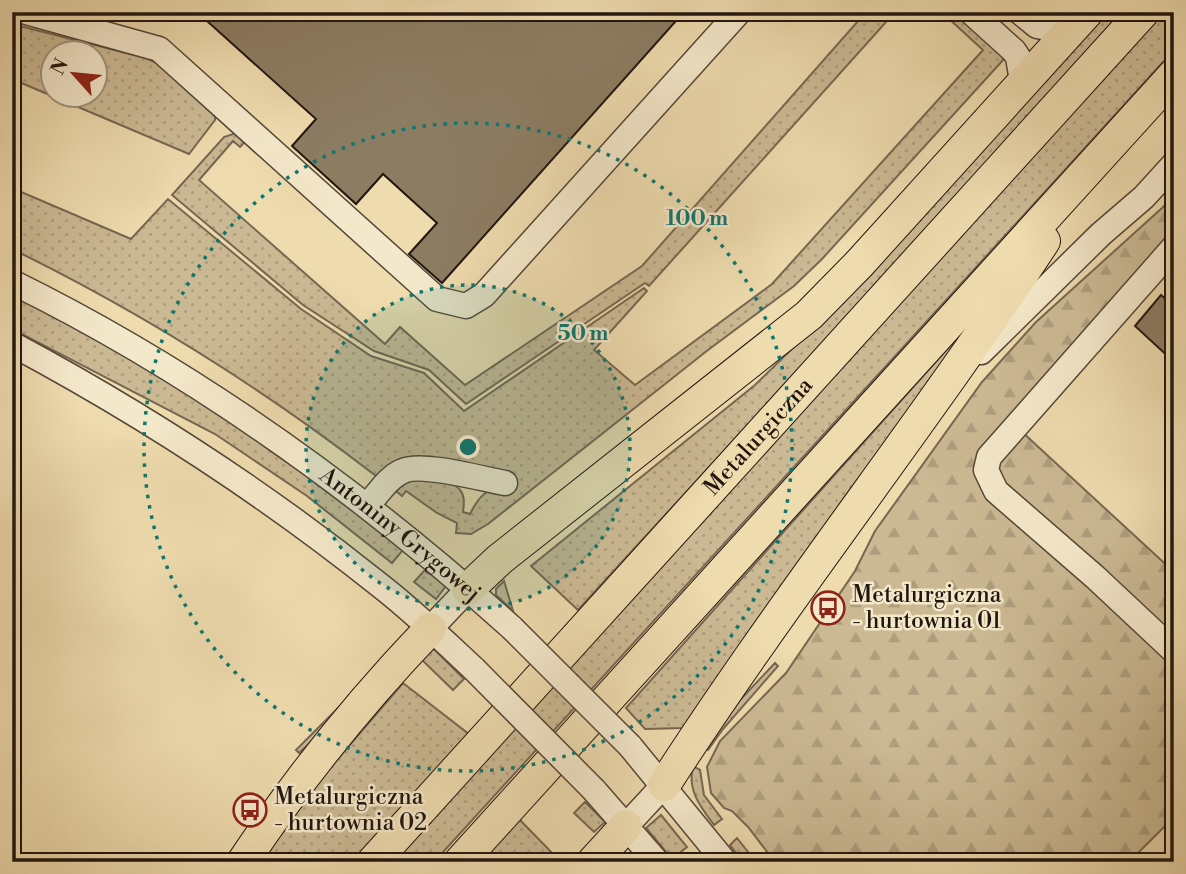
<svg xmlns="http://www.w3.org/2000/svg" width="1186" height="874" viewBox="0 0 1186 874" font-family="'Libre Bodoni',serif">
  <defs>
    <pattern id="grass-dots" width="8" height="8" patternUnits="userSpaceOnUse" patternTransform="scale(1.75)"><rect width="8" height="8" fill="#cbb993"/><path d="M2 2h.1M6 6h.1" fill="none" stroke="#ae9e7e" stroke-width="1.8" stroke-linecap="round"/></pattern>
    <pattern id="forest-firs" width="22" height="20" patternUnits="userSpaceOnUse" patternTransform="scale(1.75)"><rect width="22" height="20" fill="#cbb993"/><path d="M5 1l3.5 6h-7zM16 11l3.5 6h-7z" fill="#ae9e7e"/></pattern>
  </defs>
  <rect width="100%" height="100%" fill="#eedbae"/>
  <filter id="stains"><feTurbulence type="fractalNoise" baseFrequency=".00286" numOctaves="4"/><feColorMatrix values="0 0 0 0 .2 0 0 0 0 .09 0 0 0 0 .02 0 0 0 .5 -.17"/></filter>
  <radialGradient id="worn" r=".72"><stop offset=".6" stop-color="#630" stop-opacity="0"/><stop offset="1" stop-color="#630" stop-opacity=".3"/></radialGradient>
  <path fill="url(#grass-dots)" stroke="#766752" stroke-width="2" fill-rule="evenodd" d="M866 12H895L649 286 645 283 466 404 429 370 374 351 303 305 172 195 224 137 236 133 247 140 240 147 233 141 199 180 385 344 400 327 465 385 642 266Z
    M1106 12H1126L578 610 531 566 755 385 854 288Z
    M1156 12H1174V50L434 862H388Z
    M950 13C968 12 997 42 1004 59L822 259 794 286 708 350 488 524 471 534 456 533 457 523 437 513 406 491 402 496 396 491C399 486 401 481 407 478 420 472 451 478 460 490 465 496 464 504 463 512L470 514C478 498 487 485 506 491L512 477C463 468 422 448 376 476 262 388 141 312 12 249V188L131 239 168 199 301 309 371 356 424 373 464 411 644 288 647 291 594 350 635 385 772 284 983 50 946 16Z
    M12 24 146 58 161 65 215 111V120L189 154 12 79ZM52 52H94V94H52Z
    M1009 280 685 728 645 729 626 708Z
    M12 295 70 323 161 376 323 485 403 550 392 563 307 496 215 434 12 329Z
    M426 569 446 586 436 599 414 582Z
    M504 581 513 611 496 595V589Z
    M432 647 464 679 453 690 421 659Z
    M775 663 778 666 723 729 708 750 703 747 741 699Z
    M365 681 335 719 299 753 296 750Z
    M403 683 470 735 355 862H260L312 789Z
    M693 766 700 770 704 795 722 819 714 825C700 806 687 790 693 766Z
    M585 802 605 822 594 832 574 813Z
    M661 815 687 847 672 859 646 828Z
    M519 819 560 861 480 862Z
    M737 838 756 862H743L730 845Z"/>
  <path fill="url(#forest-firs)" stroke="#766752" stroke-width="2" d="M1174 196V229L1008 419 1174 572V817L1129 862H775L748 827 732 811 724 808 711 793 707 767 720 741 786 673 855 571 875 531 982 382 1036 322 1162 208Z"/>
  <path fill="#8c7c62" stroke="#211510" stroke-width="2" d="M197 12H684L442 283 409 254 437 223 383 174 356 204 292 146 316 119Z
    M1161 295 1174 306V362L1135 326Z"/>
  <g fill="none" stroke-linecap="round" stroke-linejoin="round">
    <defs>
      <g id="minor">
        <path d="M26 12 159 49 437 299 466 306 484 295 739 12"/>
        <path d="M971 12 1014 51 1018 57 1022 81"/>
        <path d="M1020 12 1037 26 1069 32"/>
        <path d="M1174 247 989 457 986 470 996 491 1095 577 1174 651"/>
        <path id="s1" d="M12 282C195 372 361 492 512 628"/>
        <path d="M12 344C143 414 266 494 382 587 414 612 444 641 474 669"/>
        <path d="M981 352 1101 234 1144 197 1174 164"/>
        <path d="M368 505C378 494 388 477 403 471 422 462 482 479 505 483"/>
        <path d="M430 629 468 589"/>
        <path d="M630 746 725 862"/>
        <path d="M594 790 657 862"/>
        <path d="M626 826 664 785"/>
      </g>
      <g id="major">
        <path d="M468 589 500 559 809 315 860 263 1087 12"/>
        <path d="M664 785C784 599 922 426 1044 241"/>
        <path d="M243 862C298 779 361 701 430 629"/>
        <path id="s2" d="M373 862 1143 12"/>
        <path d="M460 862 1174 75"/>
        <path d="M593 862 626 826"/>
      </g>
    </defs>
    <use href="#minor" stroke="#544638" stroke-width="27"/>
    <use href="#major" stroke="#211510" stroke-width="34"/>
    <use href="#minor" stroke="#f4e8ca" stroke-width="24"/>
    <use href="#major" stroke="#eedbae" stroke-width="32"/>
    <defs>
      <path id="minor-bridge" d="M512 628 630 746
        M474 669 594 790"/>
    </defs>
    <use href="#minor-bridge" stroke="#544638" stroke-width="27" stroke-linecap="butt"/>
    <use href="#minor-bridge" stroke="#f4e8ca" stroke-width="24"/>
  </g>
  <circle cx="468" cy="447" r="162" fill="#0f766e" fill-opacity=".12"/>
  <g fill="none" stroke="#0f766e" stroke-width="3.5" stroke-dasharray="3.5 7">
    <circle cx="468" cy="447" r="162"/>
    <circle cx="468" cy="447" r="324"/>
  </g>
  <defs>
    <symbol id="bus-ring" viewBox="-11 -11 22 22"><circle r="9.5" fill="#f4e8ca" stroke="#8f2418" stroke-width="1.5"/><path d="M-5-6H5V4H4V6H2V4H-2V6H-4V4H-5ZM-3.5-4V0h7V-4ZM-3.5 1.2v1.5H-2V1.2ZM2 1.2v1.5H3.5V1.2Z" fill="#8f2418"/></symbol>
  </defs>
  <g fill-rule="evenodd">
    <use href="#bus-ring" x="809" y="589" width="38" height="38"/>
    <use href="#bus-ring" x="231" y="791" width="38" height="38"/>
  </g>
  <g text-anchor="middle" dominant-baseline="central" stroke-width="5" stroke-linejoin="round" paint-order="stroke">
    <g font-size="23" fill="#211510" stroke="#f4e8ca">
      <text stroke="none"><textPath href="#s2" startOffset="574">Metalurgiczna</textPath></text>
      <text stroke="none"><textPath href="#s1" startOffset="464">Antoniny Grygowej</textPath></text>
    </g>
    <g font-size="23" fill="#211510" stroke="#f4e8ca" text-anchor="start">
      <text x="852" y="595">Metalurgiczna<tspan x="852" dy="26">- hurtownia 01</tspan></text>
      <text x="274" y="797">Metalurgiczna<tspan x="274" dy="26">- hurtownia 02</tspan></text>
    </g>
  </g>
  <circle cx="468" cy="447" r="10" fill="#0f766e" stroke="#f4e8ca" stroke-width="3.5"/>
  <g font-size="21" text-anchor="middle" font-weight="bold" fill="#0f766e" stroke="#f4e8ca" stroke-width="5" stroke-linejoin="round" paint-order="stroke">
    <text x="697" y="225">100 m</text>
    <text x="583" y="340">50 m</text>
  </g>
  <rect width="1186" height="874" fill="none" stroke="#eedbae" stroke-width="42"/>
  <rect x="14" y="14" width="1158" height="846" fill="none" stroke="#211510" stroke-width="3.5"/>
  <rect x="21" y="21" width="1144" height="832" fill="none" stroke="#211510" stroke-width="2"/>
  <g transform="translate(74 74) rotate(297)"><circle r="33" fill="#f4e8ca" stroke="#a09480" stroke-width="2"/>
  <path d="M0-5L12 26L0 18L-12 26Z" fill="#8f2418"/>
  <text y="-10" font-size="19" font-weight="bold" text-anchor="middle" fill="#211510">N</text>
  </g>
  <rect width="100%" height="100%" filter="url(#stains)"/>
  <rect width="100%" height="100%" fill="url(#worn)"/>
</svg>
